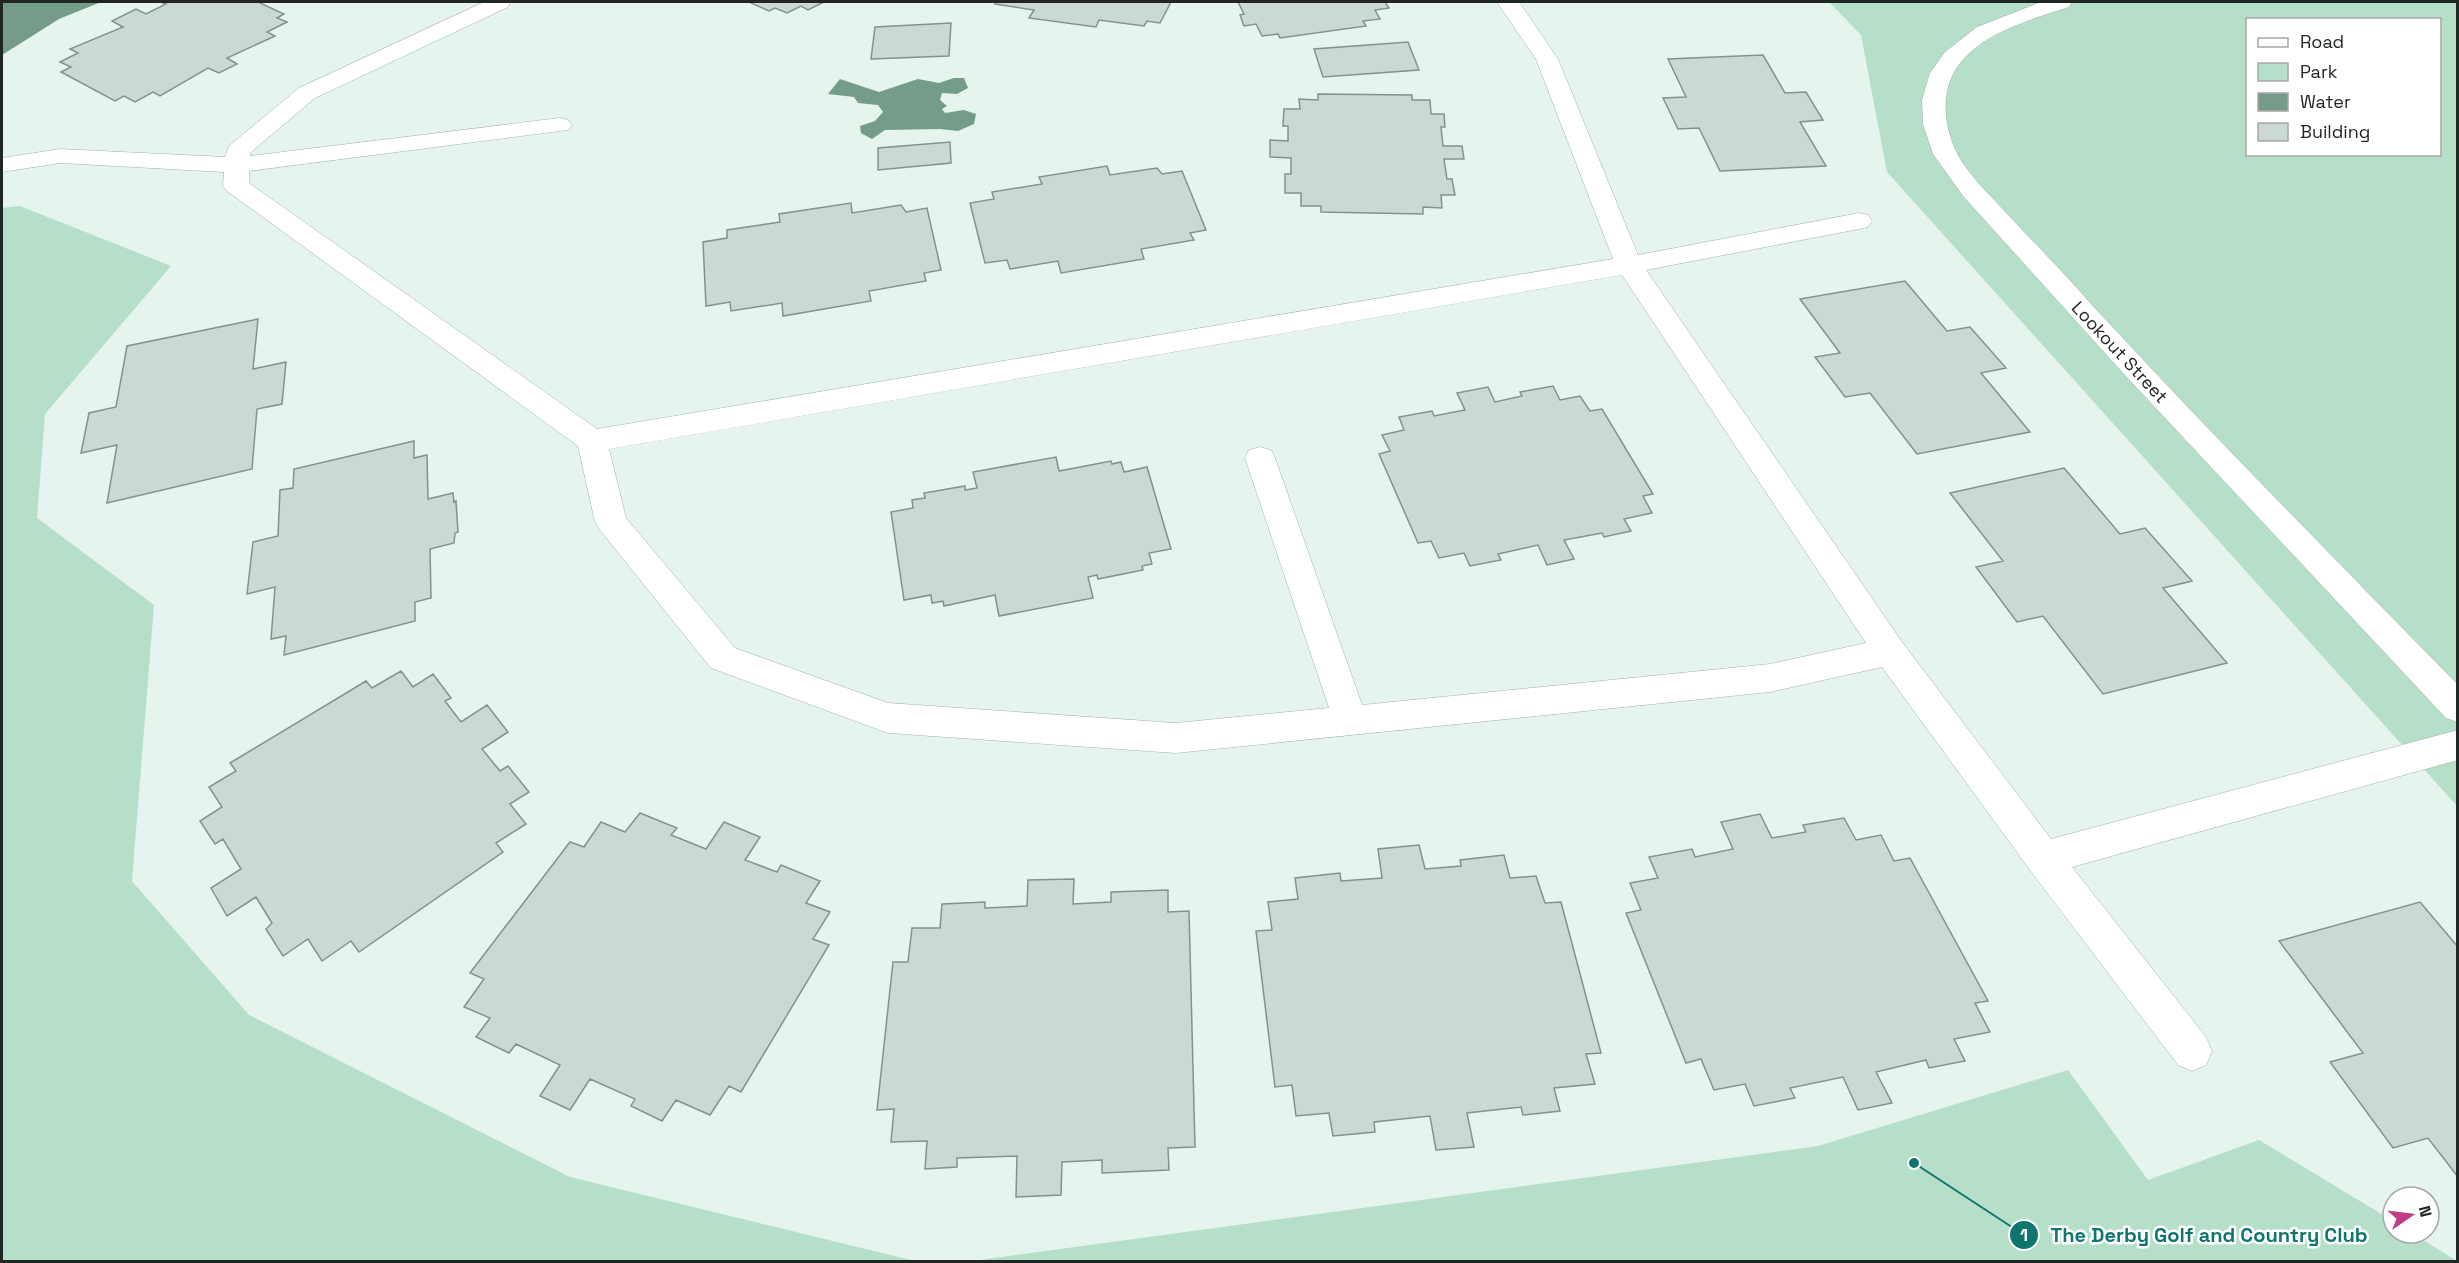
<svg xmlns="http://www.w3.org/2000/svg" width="2459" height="1263" viewBox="0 0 2459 1263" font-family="'Space Grotesk',sans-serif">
  <rect width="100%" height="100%" fill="#e5f4ec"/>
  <path fill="#b6dfca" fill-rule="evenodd" d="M1829 2H2457V806L1887 172 1861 35ZM2248 20H2440V154H2248Z
    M20 206 171 266 45 414 37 518 154 605 132 881 249 1015 570 1177 915 1261H2V208Z
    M2068 1070 2148 1180 2259 1140 2393 1221V1233H2412L2457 1261H972L1818 1146Z"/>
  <path fill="#749c88" d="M2 2H101L59 19 2 55Z
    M954 78H964L968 88 957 94 942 93 940 100 947 106 942 109 945 113 964 110 976 114 974 124 958 131 940 129 885 130 872 139 861 133 860 126 875 121 883 112 878 105 858 103 854 97 828 94 840 79 879 92 918 79 939 83Z"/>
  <path fill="#cad9d1" stroke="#84928b" stroke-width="1.5" d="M166 2H258L284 14 277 18 287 22 267 32 275 36 227 58 237 64 219 73 208 68 160 96 153 92 135 102 124 96 115 101 61 72 71 67 60 62 78 53 70 49 123 27 112 21 136 9 146 14 166 4 163 3Z
    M749 2H824L808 10 801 6 787 13 775 8 769 11Z
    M997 2H1171L1160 23 1147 21 1144 26 1099 20 1096 27 1029 18 1034 10 995 4Z
    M1238 2H1385L1389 8 1375 10 1380 19 1363 21 1366 26 1280 38 1278 34 1262 36 1256 24 1244 26 1240 15 1244 14Z
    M951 23 949 56 871 59 875 27Z
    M1408 42 1419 70 1323 77 1314 49Z
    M1763 55 1785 93 1806 92 1823 120 1800 122 1826 166 1720 171 1699 128 1678 129 1663 98 1686 97 1668 59Z
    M1318 94 1412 95V100H1430L1431 114H1444L1445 127H1441L1443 146H1462L1464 159H1444L1447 179H1452L1455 195H1441L1442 208 1423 207V214L1321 212V206H1301V193H1285V174H1291V158L1270 157V140L1288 141V126H1283L1284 109H1300L1299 99 1318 100Z
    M950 142 951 163 878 170V148Z
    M1107 166 1110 175 1157 168 1162 174 1182 171 1206 230 1190 233 1194 240 1141 249 1144 259 1061 273 1058 261 1010 269 1007 260 985 263 970 203 994 199 992 192 1042 184 1039 177Z
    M851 203 852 213 901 205 906 212 927 208 941 270 924 273 926 281 869 291 871 301 783 316 782 303 731 311 730 302 706 306 703 242 727 238V230L780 222 779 214Z
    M1905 281 1947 331 1970 327 2006 368 1981 373 2030 432 1917 454 1870 393 1845 397 1815 357 1840 353 1800 299Z
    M258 319 253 369 286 362 282 404 257 409 252 469 107 503 117 445 81 453 89 413 116 407 127 346Z
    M1553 386 1560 400 1580 396 1590 411 1602 409 1653 494 1643 496 1652 513 1624 519 1631 531 1604 537 1602 533 1564 540 1574 559 1547 565 1538 545 1498 554 1501 560 1470 566 1464 553 1439 558 1431 541 1418 543 1379 454 1390 451 1382 435 1404 430 1399 417 1432 411 1434 416 1465 410 1457 393 1488 387 1495 402 1522 396 1520 392Z
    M414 441V458L427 455 428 499 453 493 454 502 456 501 458 532 455 533 454 543 430 549 431 598 415 602V621L284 655 286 636 271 639 275 587 247 594 253 542 278 536 280 490 293 488 294 469Z
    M1056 457 1059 471 1111 461 1112 464 1121 462 1124 472 1147 467 1171 549 1149 553 1152 564 1142 566 1143 570 1098 579 1097 575 1088 577 1093 598 999 616 995 595 944 606 943 601 932 603 931 595 904 600 891 512 913 508 912 500 925 498 924 493 965 486V490L977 488 973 472Z
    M2064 468 2120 534 2145 528 2192 581 2163 588 2227 663 2103 694 2043 616 2017 622 1976 567 2003 561 1950 493Z
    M401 671 413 687 433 674 451 698 445 701 461 722 487 705 508 732 482 749 500 771 508 766 529 792 510 804 526 824 496 843 503 852 359 952 351 941 322 961 308 939 283 956 266 929 272 923 256 897 227 916 211 888 241 869 223 839 215 844 200 821 222 807 209 787 236 771 230 763 366 681 372 688Z
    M640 813 677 828 671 835 706 849 724 822 760 837 745 860 777 872 781 865 820 881 806 903 830 912 813 939 829 945 741 1092 729 1086 710 1115 676 1100 662 1121 631 1106 635 1099 590 1079 570 1110 540 1096 560 1065 516 1044 509 1053 476 1037 490 1018 464 1007 484 979 470 973 570 842 584 847 601 822 625 832Z
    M1760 814 1772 838 1806 832 1803 825 1844 818 1856 840 1881 835 1894 861 1910 858 1988 1001 1975 1003 1990 1032 1954 1039 1965 1061 1929 1068 1926 1060 1876 1072 1892 1103 1858 1110 1843 1077 1790 1088 1795 1098 1754 1106 1745 1084 1714 1090 1701 1059 1686 1063 1626 913 1641 910 1630 883 1658 878 1649 857 1692 849 1695 857 1733 849 1721 822Z
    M1419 845 1425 869 1461 866 1460 860 1504 855 1510 878 1536 876 1545 903 1561 902 1601 1053 1586 1054 1595 1084 1554 1088 1560 1111 1523 1115 1521 1107 1467 1113 1474 1147 1436 1150 1430 1116 1374 1122 1375 1132 1333 1136 1329 1113 1296 1116 1292 1085 1275 1087 1256 931 1272 930 1268 902 1298 899 1295 878 1340 873 1341 881 1382 878 1378 849Z
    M1074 879 1073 904 1111 902V892L1168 890V912L1189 911 1195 1147 1168 1148 1169 1170 1102 1173V1160L1062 1162 1061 1195 1016 1197 1017 1156 957 1158V1167L925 1169 927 1141 891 1142 894 1109 877 1110 893 962H908L912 928H940L942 904 985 902V908L1027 906 1028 880Z
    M2420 902 2458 947V1177L2428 1138 2393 1148 2330 1062 2363 1053 2279 941Z"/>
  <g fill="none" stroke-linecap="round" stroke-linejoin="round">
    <defs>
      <path id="minor" d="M484 2H511L508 7 315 98 250 153V156L560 118 568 120 572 125 568 130 249 171V183L597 429 1613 259 1536 59 1497 2H1519L1558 59 1638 255 1859 213 1868 215 1872 221 1868 227 1859 229 1646 270 1902 642 2051 839 2458 730V760L2072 867 2206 1037 2212 1051 2206 1065 2192 1071 2178 1065 2030 870 1882 667 1770 692 1176 753 888 733 711 668 600 530 595 522 578 446 227 191 223 186 224 172 60 163 2 172V158L60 149 225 157 229 146 299 88ZM1622 275 1866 643 1770 664 1362 705 1275 458 1271 450 1260 447 1249 450 1245 458 1329 708 1176 723 888 703 735 648 626 518 609 449Z
        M2041 2H2072L2069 7C2023 22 1952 40 1946 98 1944 120 1950 143 1962 162 1975 182 1993 198 2009 216 2036 245 2064 273 2090 303 2210 433 2334 558 2458 685V722L2446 718 2124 374 1964 197 1933 154 1923 124 1922 100 1930 73 1945 52 1977 27Z"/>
    </defs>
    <use href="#minor" stroke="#a3b1a9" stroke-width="1"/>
    <use href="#minor" fill="#fff" fill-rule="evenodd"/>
  </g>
  <g text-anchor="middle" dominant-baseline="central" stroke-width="5" stroke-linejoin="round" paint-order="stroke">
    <g font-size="18" fill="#202623" stroke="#fff">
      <text transform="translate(2120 352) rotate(47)">Lookout Street</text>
    </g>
  </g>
  <path fill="none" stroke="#0f766e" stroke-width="2" d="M1914 1163L2024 1235"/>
  <g fill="#0f766e" stroke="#fff" stroke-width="2">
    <circle cx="1914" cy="1163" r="6"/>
    <circle cx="2024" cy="1235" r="15"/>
  </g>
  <g font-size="18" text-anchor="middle" font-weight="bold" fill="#fff">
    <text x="2024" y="1241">1</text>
  </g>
  <g font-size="20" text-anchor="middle" font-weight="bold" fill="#0f766e" stroke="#fff" stroke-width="5" stroke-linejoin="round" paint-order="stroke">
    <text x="2209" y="1242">The Derby Golf and Country Club</text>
  </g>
  <rect width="2459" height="1263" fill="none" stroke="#202623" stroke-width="6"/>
  <rect x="2246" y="18" width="195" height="138" fill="#ffffff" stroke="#a6a8a7" stroke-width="1.5"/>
  <rect x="2258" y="38" width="30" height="9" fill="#ffffff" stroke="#a6a8a7" stroke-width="1.5"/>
  <text x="2300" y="48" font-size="18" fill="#202623">Road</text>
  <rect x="2258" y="63" width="30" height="18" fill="#b6dfca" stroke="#a6a8a7" stroke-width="1.5"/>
  <text x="2300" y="78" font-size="18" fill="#202623">Park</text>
  <rect x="2258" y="93" width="30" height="18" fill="#749c88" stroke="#a6a8a7" stroke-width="1.5"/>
  <text x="2300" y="108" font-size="18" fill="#202623">Water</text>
  <rect x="2258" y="123" width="30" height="18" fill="#cad9d1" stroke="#a6a8a7" stroke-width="1.5"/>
  <text x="2300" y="138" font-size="18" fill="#202623">Building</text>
  <g transform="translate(2411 1215) rotate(76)"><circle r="28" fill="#ffffff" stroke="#a6a8a7" stroke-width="1.5"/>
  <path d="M0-4.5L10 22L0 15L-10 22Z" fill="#c13e84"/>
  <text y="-9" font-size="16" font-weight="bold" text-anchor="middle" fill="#202623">N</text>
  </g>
</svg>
